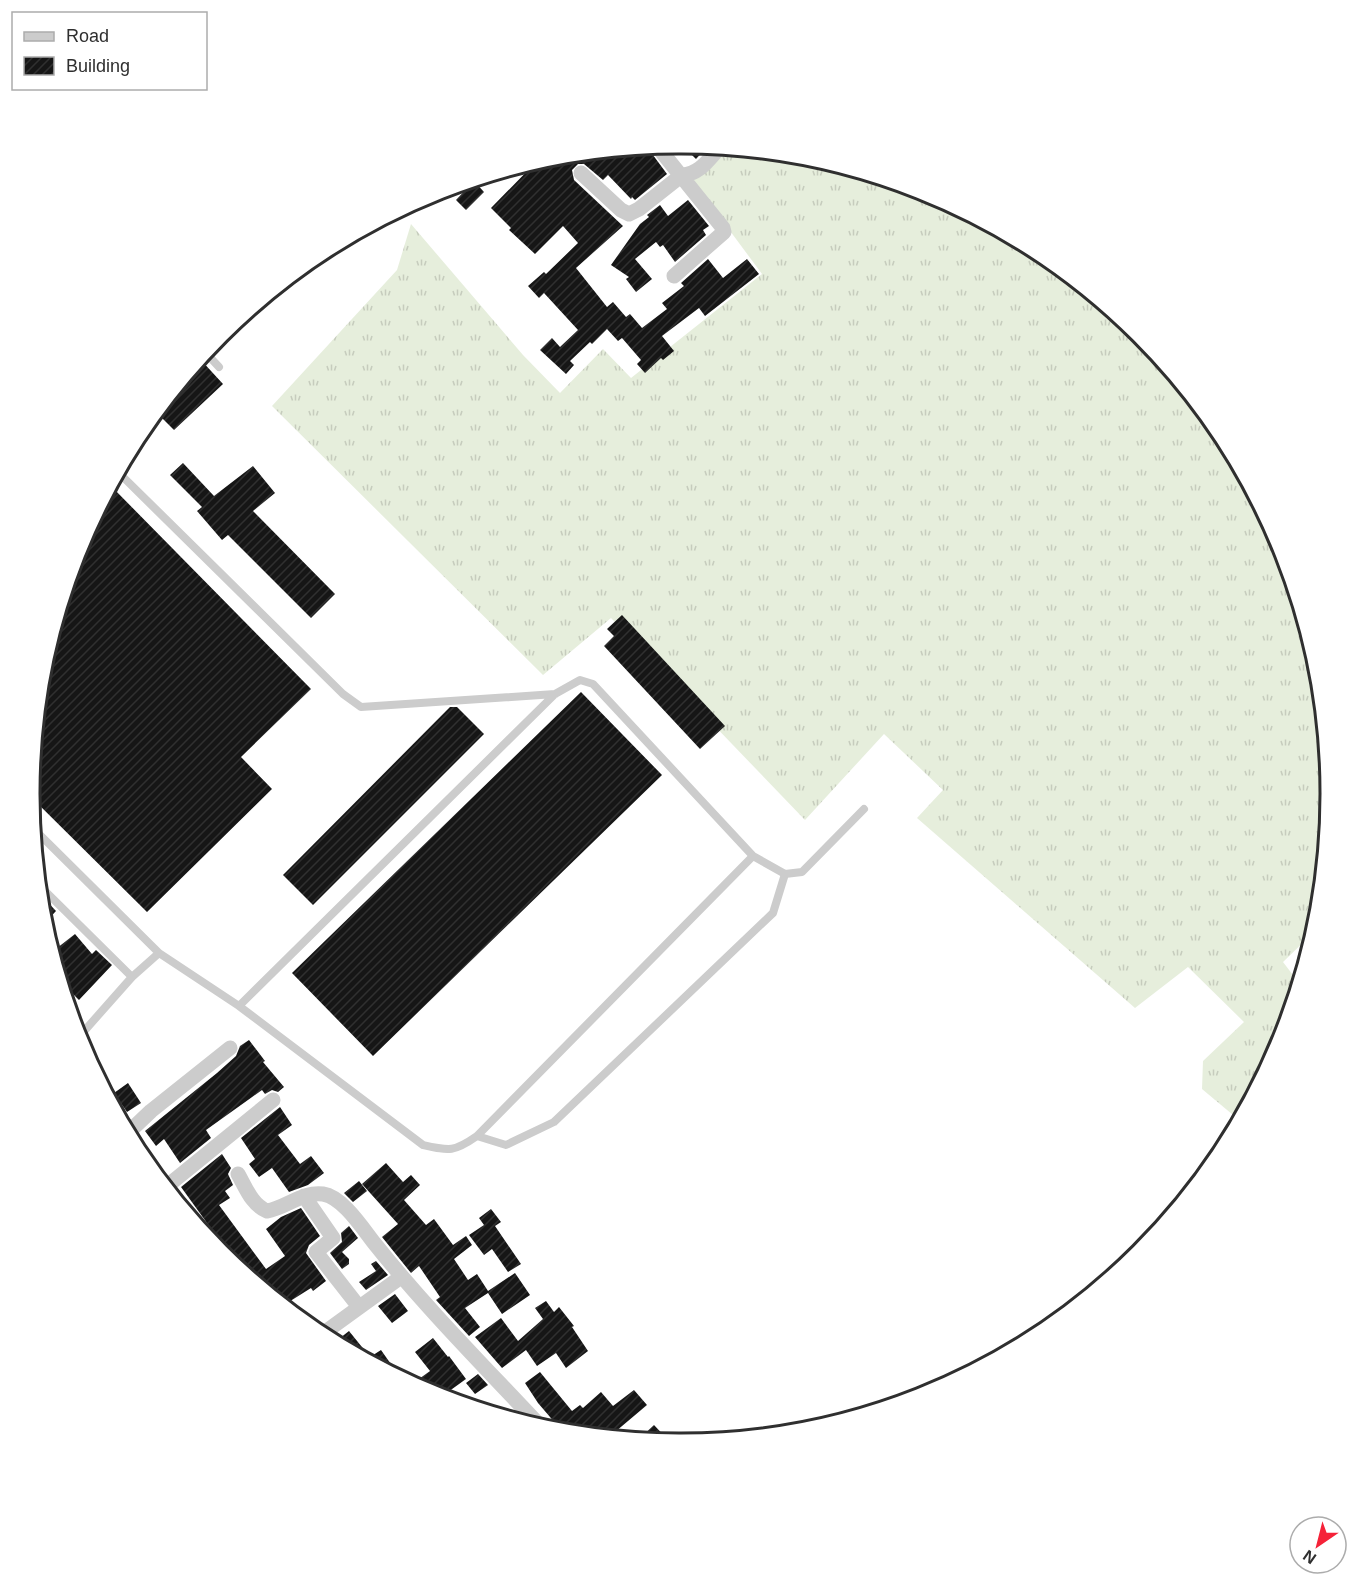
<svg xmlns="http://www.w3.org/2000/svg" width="1360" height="1587" viewBox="0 0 1360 1587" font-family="Arial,sans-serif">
  <defs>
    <pattern id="grass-tufts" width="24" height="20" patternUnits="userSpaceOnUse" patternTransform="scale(1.5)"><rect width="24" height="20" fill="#e6eedc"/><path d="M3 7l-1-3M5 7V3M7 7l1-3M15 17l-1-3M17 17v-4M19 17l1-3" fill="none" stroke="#c6ccbd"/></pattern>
    <pattern id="building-hatch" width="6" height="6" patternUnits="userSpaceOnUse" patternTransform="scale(1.5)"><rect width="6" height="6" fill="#161616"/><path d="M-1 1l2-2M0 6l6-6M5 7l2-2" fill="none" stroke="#303030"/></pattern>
  </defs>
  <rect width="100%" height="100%" fill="#fff"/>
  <path fill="url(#grass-tufts)" d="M721 148 807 156 929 193 1041 253 1140 334 1221 433 1281 545 1318 667 1330 794 1317 921 1314 932 1283 962 1299 983 1280 1043 1239 1120 1202 1089 1203 1061 1244 1022 1188 967 1135 1008 917 818 943 790 884 734 805 820 611 618 543 675 272 406 397 270 411 224 523 355 560 393 603 349 631 378 762 274 693 181Z"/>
  <path fill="url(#building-hatch)" d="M680 144H685L708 146 696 159 683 146 675 153 668 145Z
    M647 147 667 174 635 200 632 197 631 199 608 175 603 180 584 164H578L572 170 574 180 623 226 576 268 607 307 613 302 626 317 630 314 642 328 667 309 662 303 684 286 681 283 708 259 723 278 747 259 759 274 705 316 699 308 662 336 674 351 663 360 661 358 645 373 637 364 641 360 622 338 618 341 607 329 592 344 590 342 570 361 574 365 566 374 540 350 552 338 560 347 578 330 544 293 539 298 528 286 544 272 546 274 578 243 563 226 535 254 509 230 511 228 491 208 537 161 554 156Z
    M474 181 484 192 466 210 456 200Z
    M688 200 709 226 703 230 706 235 675 262 663 245 660 247 656 242 635 259 652 279 636 292 626 279 629 277 611 265 640 224 649 217 647 215 660 205 668 216Z
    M200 359 223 384 174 430 156 412Z
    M183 463 214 496 253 466 275 493 253 511 335 594 311 618 228 535 222 540 197 511 202 507 170 475Z
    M111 486 311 689 241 757 272 789 147 912 30 796V793L43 666 80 544Z
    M622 615 725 726 700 749 604 646 614 636 607 629Z
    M581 692 662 775 373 1056 292 973Z
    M450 707H457L484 734 313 905 283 875Z
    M40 894 56 911 44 924 42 920Z
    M75 934 92 954 96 950 112 965 79 1000 73 994 67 1000 52 952Z
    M249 1040 265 1061 263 1062 284 1087 278 1092 272 1090 265 1094 262 1090 206 1130 211 1138 180 1163 164 1139 156 1146 145 1131 217 1073 236 1056 240 1046Z
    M128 1083 141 1103 127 1112 114 1093Z
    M280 1107 292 1125 278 1135 300 1164 311 1156 324 1173 308 1185 289 1192 272 1168 259 1177 249 1164 255 1159 241 1138Z
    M222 1154 231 1168 228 1174 233 1185 225 1191 230 1198 219 1205 266 1269 285 1256 266 1229 281 1217 301 1208 320 1236 309 1245 306 1253 326 1281 313 1291 311 1288 284 1305 220 1253 214 1245 220 1241 181 1187Z
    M386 1163 403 1182 411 1175 420 1185 404 1200 426 1225 434 1219 453 1245 466 1236 472 1245 454 1259 468 1280 477 1274 488 1291 515 1273 530 1295 502 1314 488 1293 465 1308 480 1327 469 1336 436 1300 440 1297 419 1266 411 1273 382 1237 398 1224 362 1184Z
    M359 1181 367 1191 353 1202 344 1193Z
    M491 1209 501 1222 495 1226 521 1264 508 1272 492 1249 484 1255 469 1235 484 1225 479 1218Z
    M349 1226 358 1238 342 1252 349 1259V1264L342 1269 330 1253 342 1242 341 1233Z
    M376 1261 388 1275 366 1290 359 1282 376 1271 371 1264Z
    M395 1294 408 1311 392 1323 378 1306Z
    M546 1301 554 1312 559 1307 574 1326 572 1327 588 1351 566 1368 556 1353 537 1366 526 1350 502 1368 475 1337 501 1318 518 1341 543 1319 535 1308Z
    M349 1331 370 1357 381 1350 400 1377 335 1342Z
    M433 1338 448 1357 449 1356 466 1379 441 1397 412 1384 430 1371 415 1352Z
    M540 1372 572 1411 580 1405 583 1408 601 1392 613 1406 634 1390 647 1405 609 1437 553 1431 550 1428 556 1424 538 1403 525 1383Z
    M478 1374 488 1385 475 1394 466 1383Z
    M654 1425 671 1443 639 1439Z"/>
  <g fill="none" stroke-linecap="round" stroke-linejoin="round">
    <path stroke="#ccc" stroke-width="8" d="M205 352 219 367
      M118 472 343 694 361 707 555 694
      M33 828 159 953 239 1006 423 1145C450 1151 454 1152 477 1136L753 856
      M39 885 132 977
      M239 1006 555 694 580 680 593 684 753 856 785 874 802 872 864 809
      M78 1038 132 977 159 953
      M477 1136 506 1145 554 1122 773 913 785 874"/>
    <path stroke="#ccc" stroke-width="15" d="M657 146 723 228 724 232 674 276
      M581 173 621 210 629 214 639 209 682 175C700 174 708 160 720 147
      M147 1164 132 1139 131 1130 151 1111 230 1048
      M238 1174C246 1188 252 1205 267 1211 286 1208 303 1191 323 1194 343 1197 363 1229 375 1244 426 1308 485 1367 541 1427
      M166 1187 273 1100
      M304 1196 333 1238 316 1252 359 1307
      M321 1335 401 1277"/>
  </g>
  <path d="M0 0H1360V1587H0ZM679 154H681A639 639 0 0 1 1320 793V794A639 639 0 0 1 681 1433H679A639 639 0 0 1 40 794V793A639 639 0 0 1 679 154Z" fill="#fff" fill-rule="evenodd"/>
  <path fill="none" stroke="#2f2f2f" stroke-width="3" d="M679 154H681A639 639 0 0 1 1320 793V794A639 639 0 0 1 681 1433H679A639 639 0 0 1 40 794V793A639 639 0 0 1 679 154Z"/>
  <rect x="12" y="12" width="195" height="78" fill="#ffffff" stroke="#acacac" stroke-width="1.5"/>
  <rect x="24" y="32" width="30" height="9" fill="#cccccc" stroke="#acacac" stroke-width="1.5"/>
  <text x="66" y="42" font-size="18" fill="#2f2f2f">Road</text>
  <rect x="24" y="57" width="30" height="18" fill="url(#building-hatch)" stroke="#acacac" stroke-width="1.5"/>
  <text x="66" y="72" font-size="18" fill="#2f2f2f">Building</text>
  <g transform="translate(1318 1545) rotate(215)"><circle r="28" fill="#ffffff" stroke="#acacac" stroke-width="1.5"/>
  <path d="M0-4.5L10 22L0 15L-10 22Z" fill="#f52238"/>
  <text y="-9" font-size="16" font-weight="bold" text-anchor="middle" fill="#2f2f2f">N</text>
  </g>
</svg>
